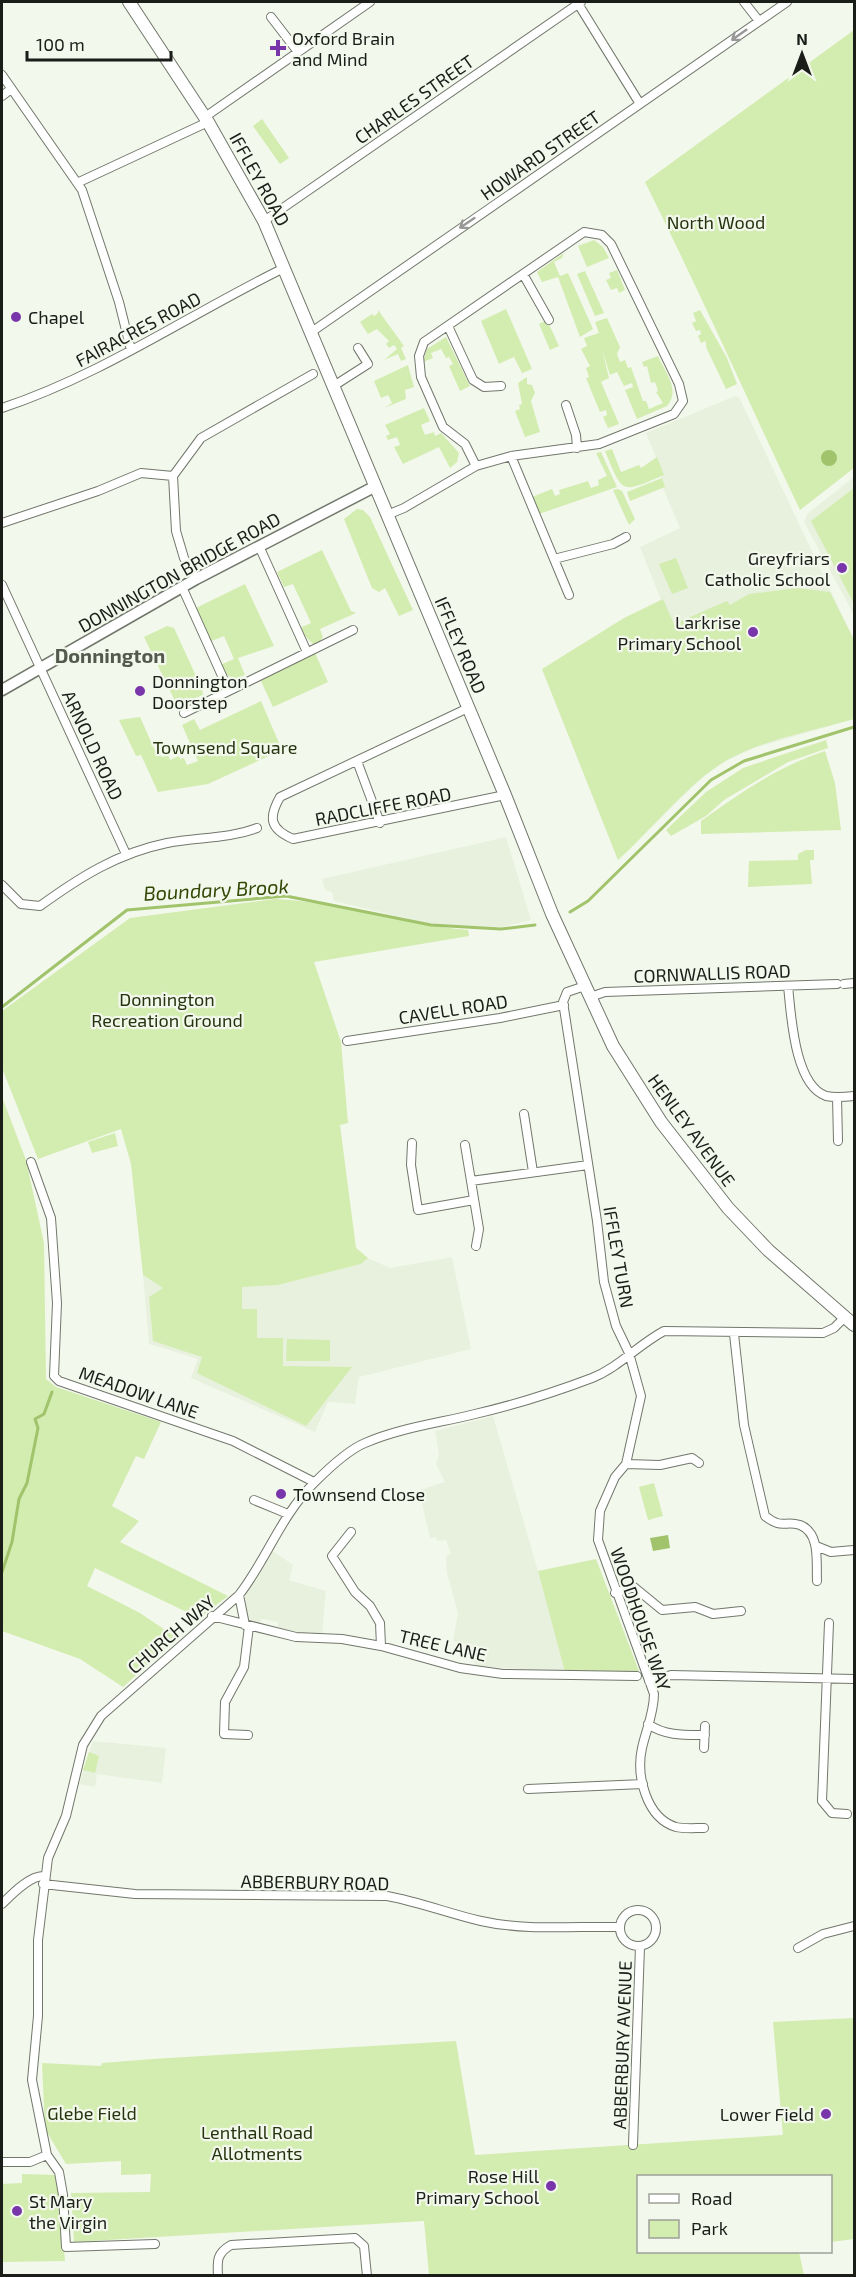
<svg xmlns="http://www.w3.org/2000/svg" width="856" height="2277" viewBox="0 0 856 2277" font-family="'Exo 2',sans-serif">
  <rect width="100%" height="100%" fill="#f3f8ec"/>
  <path fill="#e8f1dd" d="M735 396 739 397 854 640V719L754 748 726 761 704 776 618 860 542 669 634 641 663 599 661 600 640 547 680 528 663 488 661 477 663 475 646 433Z
    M854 477V615L804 522 807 514Z
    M506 837 531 920 502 927 430 924 334 901 332 892 325 890 322 879Z
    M452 1257 471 1349 359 1377 355 1404 328 1402 315 1432 191 1378 198 1359 149 1344 143 1275 164 1288 278 1285 361 1264 368 1258 390 1268Z
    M493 1416 538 1571 566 1672 476 1666 466 1645 453 1641 458 1613 447 1573 446 1556 451 1554 446 1540 437 1541 436 1537 430 1538 419 1490 445 1482 436 1464 439 1454 435 1431Z
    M271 1550 293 1565 289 1580 326 1591 322 1635 280 1633 277 1622 262 1619 258 1625 246 1616 245 1597Z
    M93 1741 166 1748 162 1783 97 1774 95 1787 79 1784Z"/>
  <path fill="#d3ecb0" d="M854 30V468L800 510C748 401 699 290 645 182Z
    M262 119 289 158 280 164 253 126Z
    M594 240 603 247 609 258 587 267 578 246Z
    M564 253 562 258 554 262 560 276 568 273 593 329 580 337 558 277 542 282 537 272Z
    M617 270 625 290 619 293 617 288 611 290 606 280 611 278 609 273Z
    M585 271 604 313 595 316 577 274Z
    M506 309 532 369 522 373 514 357 499 364 481 321Z
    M378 310 404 346 401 348 406 359 401 361 398 354 384 360 397 349 394 345 389 348 386 344 389 341 377 329 368 334 360 322 372 314 374 316 378 313Z
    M700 310 727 358 737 384 726 389 706 347V341L701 343 698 336 701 334 700 330 696 331 692 323 696 321 693 313Z
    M607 318 620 347 617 354 620 362 625 360 628 368 631 367 643 401H646L649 409 663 403 656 392 658 391 655 382 651 383 647 366 644 367 642 362 658 356C665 372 681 390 667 406L637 419 625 390 633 387 632 383 624 386 617 372 610 375 602 349 609 378 601 382 619 424 608 428 603 417 607 415 606 410 600 412 586 378 589 377 586 368 590 366 581 349 587 346 584 338 599 333 595 322Z
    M547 320 559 346 550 350 539 324Z
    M446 337 470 386 460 391 449 366 453 364 449 357 446 358 441 349 431 353 433 358 423 362 427 349Z
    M408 365 414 387 405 390 406 399 384 408 392 403 388 395 381 398 374 381Z
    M527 377V384L532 385 535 393 531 401 540 432 525 437 515 411 520 409 519 405 522 404 518 383Z
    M424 408 430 421 421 425 425 435 434 432 435 436 441 433 459 453 457 462 450 468 439 447 403 464 394 447 400 445 397 437 388 440 386 436 390 434 385 425Z
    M612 449 621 472 639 465 641 468 657 457 664 475C620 494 623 494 605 451Z
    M601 452 617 487 539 514 532 497 552 489 555 496 560 494 559 490 588 481 591 488 599 485 598 480 607 476 596 453Z
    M662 478 665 487 630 501 627 492Z
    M854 488V604L811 521Z
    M618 489 622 491 635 519 629 525 613 490Z
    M357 509 363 510 370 517 413 610 399 616 385 588 379 592 372 588 344 519Z
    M322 550 351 611 356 613 320 629 323 637 318 644H313L301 632 302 627 311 623 293 584 284 587 277 572Z
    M676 558 688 588 672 594 659 564Z
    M245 584 274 646 238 658 245 675 234 679 227 675 220 665 234 659 224 636 209 642 196 608Z
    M797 588 830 592 854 640V719C813 731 765 739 727 760 685 785 654 828 618 860L542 669 624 618 661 600 663 599 674 624 727 601 730 605 749 594Z
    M167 626 174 628 202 689 203 695 177 705 144 637Z
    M315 653 328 682 273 707 260 679Z
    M261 701 282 750 208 784 158 792 141 755 136 756 119 720 140 717 157 755 160 754 162 757 168 755 170 760 179 756 180 759 184 758 187 765 198 761 182 725 194 719 200 730Z
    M826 740 828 748 788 762 724 800 706 816 671 836 666 830 706 792 743 768Z
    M825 751 835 783 841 830 701 834V821C740 793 779 766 825 751Z
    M806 850H814V860H810L812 884 748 887 749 861 798 860V854Z
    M275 899C340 902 403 925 468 930L469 936 314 962 341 1042 348 1123 340 1125 356 1248 368 1258 361 1264 278 1285 242 1287V1309H257V1338H283V1366L352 1367 306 1426 197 1373 202 1357 153 1341 149 1297 163 1288 143 1275 131 1164 121 1129 38 1159 2 1068V1011L130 918Z
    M2 1097 26 1160 44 1243 46 1379 56 1387 161 1422 144 1459 136 1456 112 1506 139 1521 120 1542 228 1596 199 1618 95 1568 87 1586 140 1613 177 1638 123 1687 80 1659 2 1631Z
    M115 1133 118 1146 92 1153 88 1142Z
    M287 1339 330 1340V1361H286Z
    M654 1483 663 1516 648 1520 639 1487Z
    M596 1559 639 1671 565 1672 538 1571Z
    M89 1752 99 1756 95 1773 83 1770Z
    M854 2018V2239L831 2242 830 2176H638V2252H799L804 2275H429L424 2221 74 2242 71 2193 150 2192 151 2174 121 2175V2161L66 2164 45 2129 42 2063 101 2066 102 2063 152 2059 456 2041 475 2155 783 2135 773 2022Z
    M22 2174 58 2175 65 2261 2 2262V2184L22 2183Z"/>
  <path fill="#a0c36b" d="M821 458a8 8 0 1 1 16 0a8 8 0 1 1-16 0Z
    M668 1535 670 1548 653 1551 650 1538Z"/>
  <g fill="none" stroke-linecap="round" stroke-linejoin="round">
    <path stroke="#a0c36b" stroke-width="3" d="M570 912 588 901 711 780 744 761 854 727
      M2 1007 127 910 286 896 431 925 501 929 535 925
      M2 1572 12 1542 19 1499 27 1483 38 1428 35 1419 44 1414 52 1392"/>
    <defs>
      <path id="minor" d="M577 2 640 104
        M744 2 759 21
        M271 17 298 52
        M2 75 82 190 119 302 131 350
        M2 96 11 89
        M205 117 370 2
        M77 183 208 122
        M264 221 581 2
        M523 274 549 320
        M448 326 473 380 484 387 501 386
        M310 333 787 2
        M332 387 368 364 358 348
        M566 405 576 435 577 448
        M2 408C102 375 190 314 284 268
        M511 456 569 595
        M387 515 404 508 476 466 511 456 599 444 674 414 683 401 679 384 611 244 602 235 584 232 424 342 419 356 421 377 443 427 465 444 476 466
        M2 523 98 491 141 473 173 476
        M259 546 307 652
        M554 559 613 544 626 537
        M196 579 184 558 176 531 173 476 201 438 313 374
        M2 585 126 854
        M182 587 228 689
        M468 708 280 797C268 818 270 829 293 839L505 795
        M184 713 353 630
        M357 761 380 823
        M2 885 21 904 40 906C80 877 118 853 167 843 198 837 228 839 257 828
        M844 984 854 983
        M585 986 567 992 563 1002 597 1221 604 1282 616 1326 629 1353 641 1396 626 1464 615 1477 600 1511 598 1540 654 1694C654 1713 646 1730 642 1748 636 1775 646 1818 676 1827 684 1829 695 1828 704 1828
        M788 986C791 1013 794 1085 826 1096 835 1098 845 1097 854 1096
        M590 997 605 992 837 984
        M347 1041 500 1018 564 1005
        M837 1097 838 1141
        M524 1114 533 1172
        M412 1143 411 1165 418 1210 474 1200
        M465 1145 479 1229 476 1246
        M31 1162 51 1218 57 1303 54 1376 59 1381 233 1441 314 1482
        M471 1181 588 1165
        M734 1334 744 1425 765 1516C783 1530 784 1520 800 1525 821 1533 816 1564 817 1581
        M626 1464 660 1465 692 1458 699 1463
        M254 1500 288 1514
        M351 1532 332 1556 355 1592 370 1606 380 1623 381 1646
        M816 1546 831 1552 854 1550
        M615 1593 634 1587 662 1610 695 1607 713 1614 741 1611
        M239 1595 245 1625
        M212 1616 296 1637 342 1639 381 1646 460 1668 503 1674 637 1676
        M829 1623 822 1801 832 1813 847 1814
        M649 1681 671 1675 854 1679
        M648 1724C665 1736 685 1735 705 1735
        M248 1735 224 1734 225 1702 244 1667 249 1626
        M704 1748 705 1726
        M528 1789 643 1784
        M43 1884 135 1894 387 1896C420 1902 450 1914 481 1921 525 1931 575 1926 620 1927
        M2 1904C11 1895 30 1875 44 1876
        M620 1928a18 18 0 1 1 36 0a18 18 0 1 1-36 0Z
        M798 1948 823 1934 854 1926
        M633 2145 640 1947
        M2 2162H30L47 2155
        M155 2244 66 2247 63 2195 59 2172 47 2155 32 2080 38 2016V1940L48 1858 66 1816 83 1745 101 1716 239 1595C267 1559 281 1515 315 1482 328 1469 348 1450 365 1443 399 1428 439 1423 475 1414 514 1405 555 1392 592 1378 619 1367 638 1345 664 1331L823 1333 834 1328 845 1317
        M218 2276C217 2260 217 2253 231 2245L355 2238 364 2246 367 2276"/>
      <path id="secondary" d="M2 690 196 579 374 487"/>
      <path id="primary" d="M129 2 208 122 264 221 505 795 552 914 613 1046 661 1122 728 1208 768 1250 854 1325"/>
    </defs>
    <use href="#minor" stroke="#72776c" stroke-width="10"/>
    <use href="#secondary" stroke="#72776c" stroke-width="13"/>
    <use href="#primary" stroke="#72776c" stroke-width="14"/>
    <use href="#minor" stroke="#fff" stroke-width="8"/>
    <use href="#secondary" stroke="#fff" stroke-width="10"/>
    <use href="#primary" stroke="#fff" stroke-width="12"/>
  </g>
  <defs><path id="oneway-shaft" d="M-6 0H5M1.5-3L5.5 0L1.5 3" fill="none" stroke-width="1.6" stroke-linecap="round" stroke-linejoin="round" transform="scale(1.5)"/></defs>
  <g stroke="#989997">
    <use href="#oneway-shaft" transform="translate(739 35) rotate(145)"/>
    <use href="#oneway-shaft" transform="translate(467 223) rotate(146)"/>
  </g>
  <g fill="#7836aa" stroke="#f3f8ec" stroke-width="2">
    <path d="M275 39h6v6h6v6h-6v6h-6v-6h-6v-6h6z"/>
    <circle cx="16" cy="317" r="6"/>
    <circle cx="842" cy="568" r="6"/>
    <circle cx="753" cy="632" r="6"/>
    <circle cx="140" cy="691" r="6"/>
    <circle cx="281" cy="1494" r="6"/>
    <circle cx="826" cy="2114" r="6"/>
    <circle cx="551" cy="2186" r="6"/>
    <circle cx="17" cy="2211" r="6"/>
  </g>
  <g text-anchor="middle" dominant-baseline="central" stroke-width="4.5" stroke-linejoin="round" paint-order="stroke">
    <g font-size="18" fill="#1b1d18" stroke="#f3f8ec" text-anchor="start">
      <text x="292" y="38">Oxford Brain<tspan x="292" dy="21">and Mind</tspan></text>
      <text x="28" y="317">Chapel</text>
      <text x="830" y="558" text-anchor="end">Greyfriars<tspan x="830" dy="21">Catholic School</tspan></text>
      <text x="741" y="622" text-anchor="end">Larkrise<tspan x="741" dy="21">Primary School</tspan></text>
      <text x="152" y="681">Donnington<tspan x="152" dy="21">Doorstep</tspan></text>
      <text x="293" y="1494">Townsend Close</text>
      <text x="814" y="2114" text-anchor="end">Lower Field</text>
      <text x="539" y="2176" text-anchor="end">Rose Hill<tspan x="539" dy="21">Primary School</tspan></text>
      <text x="29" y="2201">St Mary<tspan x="29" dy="21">the Virgin</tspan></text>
    </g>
    <g font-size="18" fill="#1b1d18" stroke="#f3f8ec">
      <text transform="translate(414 99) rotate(-35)">CHARLES STREET</text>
      <text transform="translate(540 155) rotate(-35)">HOWARD STREET</text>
      <text transform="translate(260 179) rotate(61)">IFFLEY ROAD</text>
      <text transform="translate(138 329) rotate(-28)">FAIRACRES ROAD</text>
      <text transform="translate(179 572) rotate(-29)">DONNINGTON BRIDGE ROAD</text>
      <text transform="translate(461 645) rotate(67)">IFFLEY ROAD</text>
      <text transform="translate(93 745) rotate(65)">ARNOLD ROAD</text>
      <text transform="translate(383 806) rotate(-11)">RADCLIFFE ROAD</text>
      <text transform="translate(712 973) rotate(-2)">CORNWALLIS ROAD</text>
      <text transform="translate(453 1009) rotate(-9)">CAVELL ROAD</text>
      <text transform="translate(692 1130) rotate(54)">HENLEY AVENUE</text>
      <text transform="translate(619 1257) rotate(80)">IFFLEY TURN</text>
      <text transform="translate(139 1392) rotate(19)">MEADOW LANE</text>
      <text transform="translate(641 1619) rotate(71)">WOODHOUSE WAY</text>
      <text transform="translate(171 1634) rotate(-41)">CHURCH WAY</text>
      <text transform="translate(443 1645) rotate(13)">TREE LANE</text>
      <text transform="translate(315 1882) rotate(1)">ABBERBURY ROAD</text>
      <text transform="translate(622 2045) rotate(-88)">ABBERBURY AVENUE</text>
    </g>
    <g font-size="18" fill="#26330e" stroke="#f3f8ec">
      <text x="716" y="222">North Wood</text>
      <text x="225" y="747">Townsend Square</text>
      <text x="167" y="999">Donnington<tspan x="167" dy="21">Recreation Ground</tspan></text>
      <text x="92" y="2113">Glebe Field</text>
      <text x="257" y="2132">Lenthall Road<tspan x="257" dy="21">Allotments</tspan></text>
    </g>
    <g font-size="20" font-weight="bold" fill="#54594e" stroke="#f3f8ec">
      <text x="110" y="655">Donnington</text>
    </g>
    <g font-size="20" font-style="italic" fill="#334805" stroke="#f3f8ec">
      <text transform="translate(216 889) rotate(-3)">Boundary Brook</text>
    </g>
  </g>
  <rect width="856" height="2277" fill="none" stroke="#1b1d18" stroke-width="6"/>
  <rect x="637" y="2175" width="195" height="78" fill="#f3f8ec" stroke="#9da097" stroke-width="1.5"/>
  <rect x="649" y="2194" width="30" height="9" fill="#ffffff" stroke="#9da097" stroke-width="1.5"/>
  <text x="691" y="2205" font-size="18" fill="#1b1d18">Road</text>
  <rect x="649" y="2220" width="30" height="18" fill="#d3ecb0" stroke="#9da097" stroke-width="1.5"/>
  <text x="691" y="2235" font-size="18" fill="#1b1d18">Park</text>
  <g transform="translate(802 54)" stroke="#f3f8ec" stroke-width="4.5" paint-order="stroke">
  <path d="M0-4.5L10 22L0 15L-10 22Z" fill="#1b1d18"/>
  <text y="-9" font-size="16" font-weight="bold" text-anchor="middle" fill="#1b1d18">N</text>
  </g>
  <path d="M27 51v9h144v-9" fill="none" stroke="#1b1d18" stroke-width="3"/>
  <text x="36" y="51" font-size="18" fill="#1b1d18" stroke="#f3f8ec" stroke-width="4.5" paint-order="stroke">100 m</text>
</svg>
